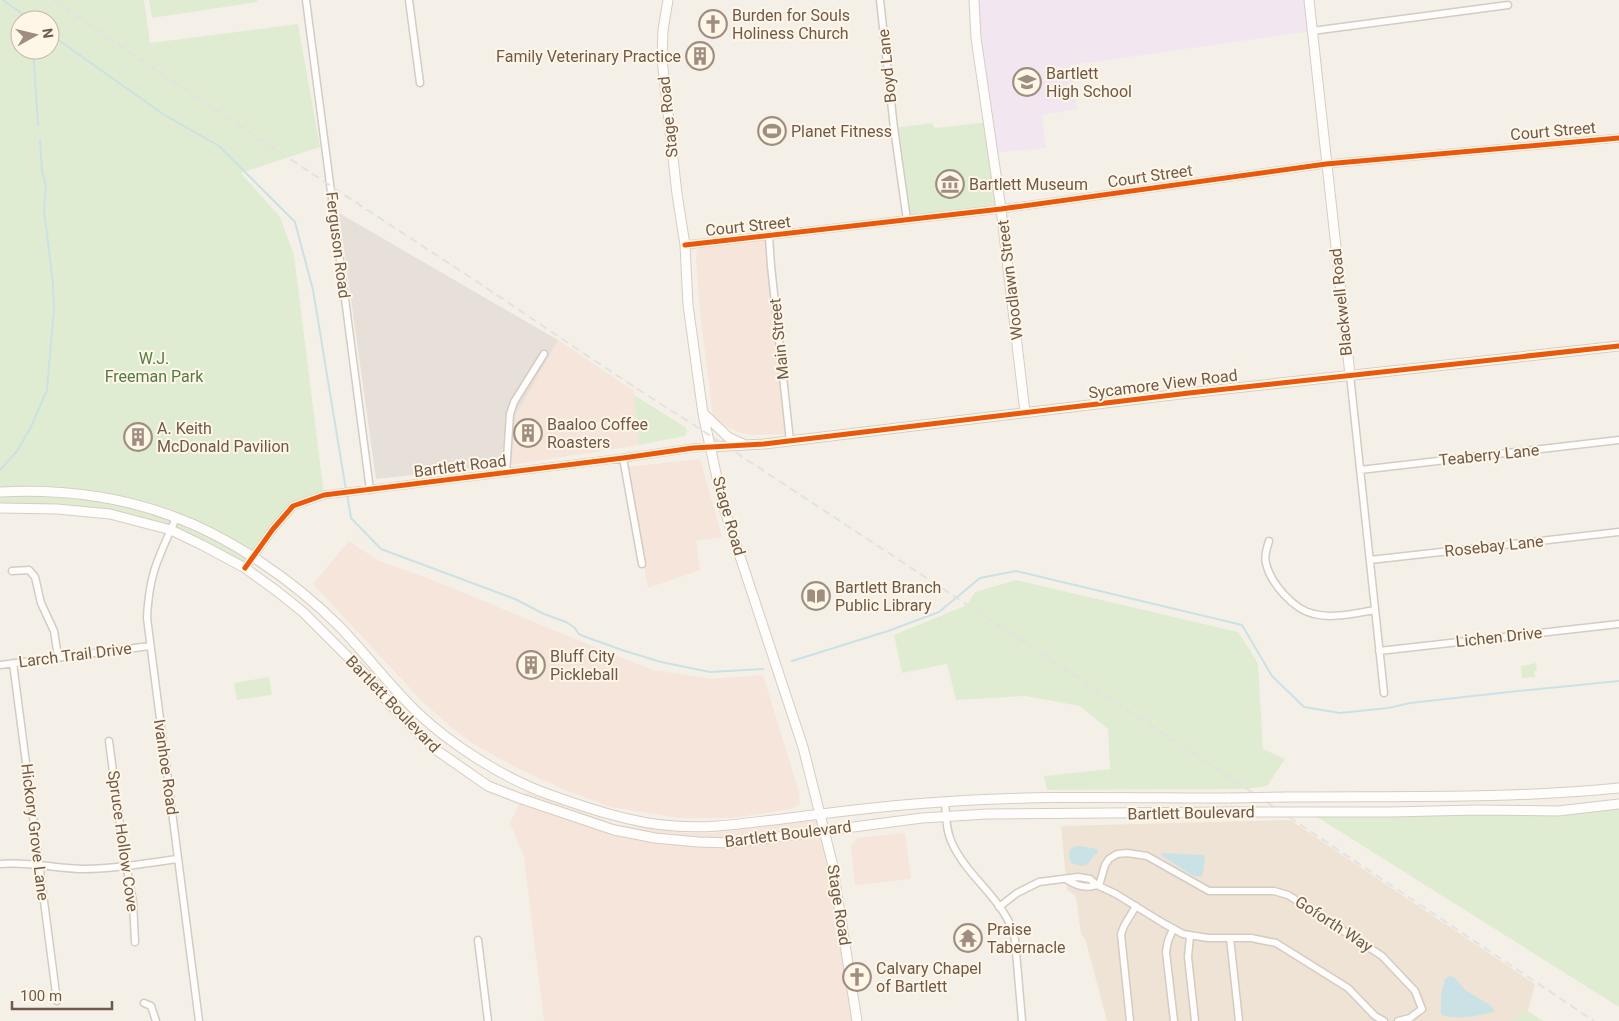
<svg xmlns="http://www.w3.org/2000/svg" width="1619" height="1021" viewBox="0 0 1619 1021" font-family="Roboto,sans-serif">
  <rect width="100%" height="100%" fill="#f5f0e7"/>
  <path fill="#eee3d4" d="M1290 820 1535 984 1528 1011 1509 1021H1107L1085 938 1081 935 1076 896 1067 890 1061 826Z"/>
  <path fill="#f5e5da" d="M765 239 786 434 752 435 740 433 718 422 713 416 700 312 696 257 697 250 702 246Z
    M558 340 634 391 639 445 511 465 516 415Z
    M700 459 722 537 696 541 700 570 648 588 626 467Z
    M349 541 379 561 430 579 597 648 653 670 712 679 763 675 799 792 800 804 792 809 732 818H678L611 807 565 790 513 766 472 743 450 726 423 702 313 584Z
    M525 792 615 824 686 833H713L822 820 857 1021H544L524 857 510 823Z
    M905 833 911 879 855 885 851 846 857 838Z"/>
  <path fill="#e7e0d8" d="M339 213 558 340 516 415 511 465 376 479Z"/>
  <path fill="#f2e6f0" d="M974 0H1309L1312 31 1071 65 1077 109 1042 115 1046 148 992 153Z"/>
  <path fill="#e0ecd2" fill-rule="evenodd" d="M0 0H144L150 43 298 24 320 147 241 173 280 217 294 255 324 495 293 507 245 568 202 545 138 521 0 508ZM20 20H50V50H20Z
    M149 0H257V2L152 18Z
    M988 122 1001 209 907 220 894 128 932 123 935 128Z
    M634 395 685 427 687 431 685 436 639 445Z
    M1016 580 1238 632 1258 663 1263 749 1285 759 1267 786 1246 789 1047 790 1044 776 1110 769 1108 729 1080 706 1025 696 956 700 947 664 902 673 894 635 967 605 975 592Z
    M1536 663 1537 671H1534L1535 677 1522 678 1521 666Z
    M269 677 272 695 237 700 234 683Z
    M1619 804V1007L1309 812 1476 810Z
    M1528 1011 1543 1021H1509Z"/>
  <path fill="#cae1e5" d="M1079 846 1097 849 1098 853 1095 854 1088 864 1081 866 1071 863C1069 858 1068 852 1072 848Z
    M1162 853 1204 855 1205 856 1203 874 1200 877 1192 875 1162 856 1161 854Z
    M1449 976 1454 977 1465 990 1490 1005 1495 1011C1485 1015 1450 1021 1441 1014V996L1445 979Z"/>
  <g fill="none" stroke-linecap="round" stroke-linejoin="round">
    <path stroke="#cae1e5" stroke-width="2" d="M3 0 31 20
      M50 34 163 114 219 146 295 222 313 290 346 490
      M33 50 38 125
      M0 470 17 451 30 429 47 390 54 308 53 284 44 210 46 186 42 172 40 140
      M347 494 351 518 381 549 515 599 544 614 566 622 574 627 579 634 583 636 622 650 661 662 710 672 763 669
      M792 661 888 631 939 612 980 578 1016 571 1242 625 1272 676 1304 707 1340 713 1388 708 1410 703 1509 692 1619 681"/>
    <defs>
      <path id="street" d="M306 0 370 490
        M409 0 420 83
        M880 0 894 128 907 220
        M1312 31 1508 5
        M769 237 771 266 790 441
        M685 245 1001 209 1326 164 1619 138
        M1350 375 1384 693
        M623 458 642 564
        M1360 470 1619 440
        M506 473 510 414 514 402 544 354
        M176 518C171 530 165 542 160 555 151 575 148 596 147 618L199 1021
        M1269 541C1267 547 1264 557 1266 563 1270 583 1294 610 1314 614 1333 619 1356 613 1375 610
        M1370 560 1619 532
        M245 568 273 529 293 506 324 495 623 458 693 448 710 447
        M12 571 29 570 35 577 41 603 54 631 58 657
        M1379 651 1619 624
        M13 663 57 1001
        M0 665 150 646
        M109 741 123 848 133 902 135 942
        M945 801C946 815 946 831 952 843 968 879 1008 902 1015 940L1022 1021
        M0 864C29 861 57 869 85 869 117 869 147 863 178 859
        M1066 879C1076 886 1086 889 1097 885
        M1099 886 1105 865 1109 859 1117 854 1127 853 1147 856 1209 891H1274L1288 895 1382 956 1415 991 1422 1009 1410 1018 1398 1021
        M999 907 1017 893 1039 882 1078 877 1090 879 1097 885 1116 894 1163 923 1183 934 1208 938H1251L1276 943 1348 988 1375 1016 1384 1021
        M1173 929 1168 941 1166 952 1174 1021
        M1190 936 1188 957 1195 1021
        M1230 938 1239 1021
        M478 940 488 1021
        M144 1003 151 1006 156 1021
        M1130 1021 1121 934 1124 926 1136 906"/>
      <path id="secondary" d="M668 0 663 30 662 59 677 194 685 245 688 305 703 414 723 505 803 747 832 862 857 1021
        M974 0 976 38 1001 209 1025 412
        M1309 0 1350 375
        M704 414 728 437 743 444
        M710 447 764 444 1189 393 1619 346
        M0 492C57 489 118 496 172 516 231 537 295 582 339 626 367 655 391 688 420 715 452 745 504 778 545 793 584 807 633 824 675 826 710 829 746 823 782 819 835 812 888 805 942 802 1038 795 1134 798 1230 798
        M0 508 57 509 110 514 171 530 202 545 245 568 278 592 303 612 366 675 389 703 432 747 488 786 519 798 614 830 655 838 698 842 731 843 922 818 987 814 1230 812
        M1287 797C1398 796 1509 799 1619 788
        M1309 812H1391L1476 810 1558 811 1619 804"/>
    </defs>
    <use href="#street" stroke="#d4cbc2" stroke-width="9"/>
    <use href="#secondary" stroke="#d6cdc4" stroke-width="11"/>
    <use href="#street" stroke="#fefdfb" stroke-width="6"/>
    <use href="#secondary" stroke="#fefdfb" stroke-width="9"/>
    <path stroke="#e3e1e3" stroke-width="2" stroke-dasharray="8 5" stroke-linecap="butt" d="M53 0C192 95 332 187 473 279 545 327 617 377 691 423L1226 775 1594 1021"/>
    <defs>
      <path id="secondary-bridge" d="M1230 798 1287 797
        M1230 812H1309"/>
    </defs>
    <use href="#secondary-bridge" stroke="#d6cdc4" stroke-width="11" stroke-linecap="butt"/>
    <use href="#secondary-bridge" stroke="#fefdfb" stroke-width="9"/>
    <defs>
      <path id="cycleway" d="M685 245 1001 209 1326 164 1619 138
        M245 568 273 529 293 506 324 495 623 458 693 448 764 444 1189 393 1619 346"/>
    </defs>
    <use href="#cycleway" stroke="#fef6e7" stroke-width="8"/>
    <use href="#cycleway" stroke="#e8590c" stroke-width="5"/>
  </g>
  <defs>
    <symbol id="church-ring" viewBox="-11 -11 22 22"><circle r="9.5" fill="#fef6e7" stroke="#9f8e80" stroke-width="1.5"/><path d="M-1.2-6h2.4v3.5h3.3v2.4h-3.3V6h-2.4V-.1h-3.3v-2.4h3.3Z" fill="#9f8e80"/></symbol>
    <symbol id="building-ring" viewBox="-11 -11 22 22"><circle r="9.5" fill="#fef6e7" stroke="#9f8e80" stroke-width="1.5"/><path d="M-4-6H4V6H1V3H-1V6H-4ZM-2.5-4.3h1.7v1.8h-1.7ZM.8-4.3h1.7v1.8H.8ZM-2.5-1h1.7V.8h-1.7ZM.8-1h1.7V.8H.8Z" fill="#9f8e80"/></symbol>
    <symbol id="school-ring" viewBox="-11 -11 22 22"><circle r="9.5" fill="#fef6e7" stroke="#9f8e80" stroke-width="1.5"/><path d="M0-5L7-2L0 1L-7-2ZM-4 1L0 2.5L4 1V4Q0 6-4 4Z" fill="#9f8e80"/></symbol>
    <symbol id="stadium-ring" viewBox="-11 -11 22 22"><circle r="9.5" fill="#fef6e7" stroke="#9f8e80" stroke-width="1.5"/><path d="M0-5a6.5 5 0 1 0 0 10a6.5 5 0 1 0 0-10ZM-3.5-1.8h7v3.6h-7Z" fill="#9f8e80"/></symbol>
    <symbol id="museum-ring" viewBox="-11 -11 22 22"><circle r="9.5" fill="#fef6e7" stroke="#9f8e80" stroke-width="1.5"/><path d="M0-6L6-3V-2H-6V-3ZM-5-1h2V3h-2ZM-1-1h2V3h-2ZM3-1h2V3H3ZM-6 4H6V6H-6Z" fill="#9f8e80"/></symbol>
    <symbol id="library-ring" viewBox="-11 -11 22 22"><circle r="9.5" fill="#fef6e7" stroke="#9f8e80" stroke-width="1.5"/><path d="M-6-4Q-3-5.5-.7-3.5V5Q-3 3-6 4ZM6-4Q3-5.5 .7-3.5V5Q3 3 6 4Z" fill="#9f8e80"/></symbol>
    <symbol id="temple-ring" viewBox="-11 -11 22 22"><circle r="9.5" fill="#fef6e7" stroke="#9f8e80" stroke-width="1.5"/><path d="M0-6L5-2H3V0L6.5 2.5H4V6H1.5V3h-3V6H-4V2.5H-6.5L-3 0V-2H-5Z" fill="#9f8e80"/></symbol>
  </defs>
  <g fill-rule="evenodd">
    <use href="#church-ring" x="697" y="8" width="32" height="32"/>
    <use href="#building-ring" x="684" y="40" width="32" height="32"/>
    <use href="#school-ring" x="1011" y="66" width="32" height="32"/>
    <use href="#stadium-ring" x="756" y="115" width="32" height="32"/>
    <use href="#museum-ring" x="934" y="168" width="32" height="32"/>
    <use href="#building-ring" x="512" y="417" width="32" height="32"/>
    <use href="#building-ring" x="122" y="421" width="32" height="32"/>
    <use href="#library-ring" x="800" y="580" width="32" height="32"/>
    <use href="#building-ring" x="515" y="649" width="32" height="32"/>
    <use href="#temple-ring" x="952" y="922" width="32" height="32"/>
    <use href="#church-ring" x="841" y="961" width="32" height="32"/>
  </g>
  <g text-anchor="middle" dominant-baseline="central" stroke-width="4" stroke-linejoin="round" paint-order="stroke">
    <g font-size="16" fill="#715949" stroke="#fef6e7" text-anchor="start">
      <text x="732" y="15">Burden for Souls<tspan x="732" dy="18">Holiness Church</tspan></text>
      <text x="681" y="56" text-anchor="end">Family Veterinary Practice</text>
      <text x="1046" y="73">Bartlett<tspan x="1046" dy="18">High School</tspan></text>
      <text x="791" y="131">Planet Fitness</text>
      <text x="969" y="184">Bartlett Museum</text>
      <text x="547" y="424">Baaloo Coffee<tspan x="547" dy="18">Roasters</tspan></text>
      <text x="157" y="428">A. Keith<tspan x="157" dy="18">McDonald Pavilion</tspan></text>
      <text x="835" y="587">Bartlett Branch<tspan x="835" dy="18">Public Library</tspan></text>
      <text x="550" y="656">Bluff City<tspan x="550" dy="18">Pickleball</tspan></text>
      <text x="987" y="929">Praise<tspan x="987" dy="18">Tabernacle</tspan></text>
      <text x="876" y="968">Calvary Chapel<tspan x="876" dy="18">of Bartlett</tspan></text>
    </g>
    <g font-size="16" fill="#715949" stroke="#fef6e7">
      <text transform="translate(887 66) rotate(-96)">Boyd Lane</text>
      <text transform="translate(668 117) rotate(-96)">Stage Road</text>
      <text transform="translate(1553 131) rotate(-5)">Court Street</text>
      <text transform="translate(1150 176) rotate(-8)">Court Street</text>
      <text transform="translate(748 226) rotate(-6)">Court Street</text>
      <text transform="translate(338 245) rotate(83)">Ferguson Road</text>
      <text transform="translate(1010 280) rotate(-97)">Woodlawn Street</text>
      <text transform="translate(1341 302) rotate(-96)">Blackwell Road</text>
      <text transform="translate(779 339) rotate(-96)">Main Street</text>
      <text transform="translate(1163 384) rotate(-7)">Sycamore View Road</text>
      <text transform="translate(1489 455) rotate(-6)">Teaberry Lane</text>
      <text transform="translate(460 466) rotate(-7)">Bartlett Road</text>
      <text transform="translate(729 516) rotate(74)">Stage Road</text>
      <text transform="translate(1494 546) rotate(-6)">Rosebay Lane</text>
      <text transform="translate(1499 637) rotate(-6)">Lichen Drive</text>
      <text transform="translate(75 655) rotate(-7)">Larch Trail Drive</text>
      <text transform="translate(393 704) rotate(46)">Bartlett Boulevard</text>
      <text transform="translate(166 767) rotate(82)">Ivanhoe Road</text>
      <text transform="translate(1191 813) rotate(-1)">Bartlett Boulevard</text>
      <text transform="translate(35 832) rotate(83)">Hickory Grove Lane</text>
      <text transform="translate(788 834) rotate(-7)">Bartlett Boulevard</text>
      <text transform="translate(123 841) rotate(82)">Spruce Hollow Cove</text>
      <text transform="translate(839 905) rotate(81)">Stage Road</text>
      <text transform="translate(1334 924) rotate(33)">Goforth Way</text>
    </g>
    <g font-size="16" fill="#537c44" stroke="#fef6e7">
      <text x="154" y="358">W.J.<tspan x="154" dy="18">Freeman Park</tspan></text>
    </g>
  </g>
  <g transform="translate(35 35) rotate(82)"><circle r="24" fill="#fef6e7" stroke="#c6b7a8"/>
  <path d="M0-4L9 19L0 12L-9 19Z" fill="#9f8e80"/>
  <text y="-8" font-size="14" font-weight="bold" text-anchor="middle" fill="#715949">N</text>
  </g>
  <path d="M12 1001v8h100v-8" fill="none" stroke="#715949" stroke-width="2.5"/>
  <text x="20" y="1001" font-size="15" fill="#715949" stroke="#fef6e7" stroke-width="4" paint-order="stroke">100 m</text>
</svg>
